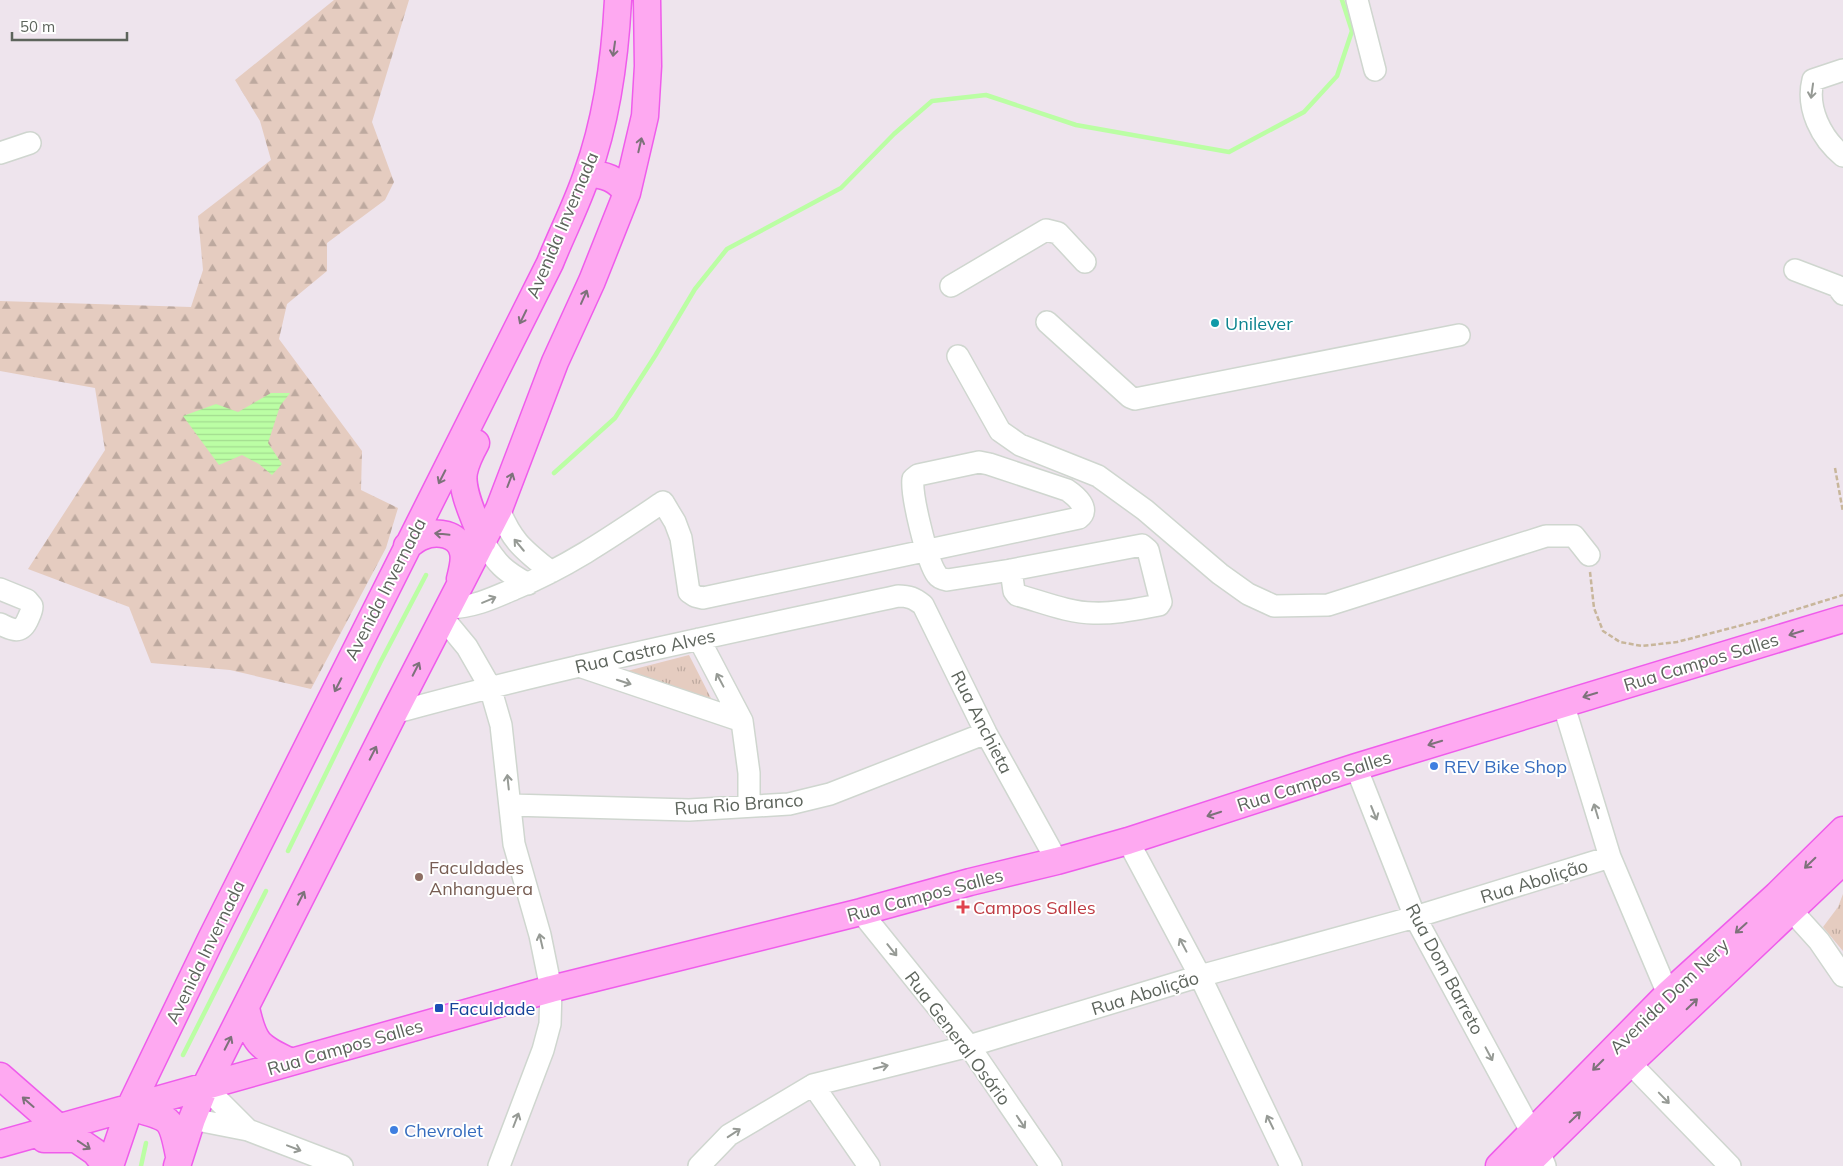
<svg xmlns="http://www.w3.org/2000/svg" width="1843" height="1166" viewBox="0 0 1843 1166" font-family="Mulish,sans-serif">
  <defs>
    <pattern id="forest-firs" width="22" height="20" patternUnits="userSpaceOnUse" patternTransform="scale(1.25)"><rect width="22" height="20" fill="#e5ccc0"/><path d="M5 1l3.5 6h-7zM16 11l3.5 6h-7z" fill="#bda99f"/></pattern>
    <pattern id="park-tufts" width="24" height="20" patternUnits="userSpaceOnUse" patternTransform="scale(1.25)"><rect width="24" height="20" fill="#e5ccc0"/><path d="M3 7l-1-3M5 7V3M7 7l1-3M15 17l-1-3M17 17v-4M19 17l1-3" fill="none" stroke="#bda99f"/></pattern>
    <pattern id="water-rules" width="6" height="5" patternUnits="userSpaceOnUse" patternTransform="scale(1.25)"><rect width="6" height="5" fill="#bbfea4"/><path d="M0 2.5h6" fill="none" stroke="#a3dc90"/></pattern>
  </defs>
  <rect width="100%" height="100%" fill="#eee4ed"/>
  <path fill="url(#forest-firs)" d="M334 0H409L372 122 394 182 385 200 327 243V271L287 304 279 339 362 451 361 490 398 508 386 548 311 689 230 670 151 663 129 607 28 569 105 450 95 388 0 371V301L191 307 203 270 198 216 271 160 260 121 235 80Z"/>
  <path fill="url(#park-tufts)" d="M689 655 714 704 627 671Z
    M1843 894V951L1823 927 1838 907Z"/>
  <path fill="url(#water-rules)" d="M271 393H290L280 406 268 443 282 464 272 475 259 464 242 455 219 465 183 416 216 404 238 412Z"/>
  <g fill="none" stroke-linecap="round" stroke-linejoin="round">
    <path stroke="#bbfea4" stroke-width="4.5" d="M554 473 615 418 655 356 695 289 727 249 841 188 894 134 932 101 986 95 1076 125 1229 152 1304 112 1337 76 1352 31 1342 0
      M288 851 380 663 426 575
      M183 1055 266 891
      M141 1166 146 1143"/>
    <defs>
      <path id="minor" d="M1357 0 1375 70
        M1843 70 1813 80C1806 108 1821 138 1843 156
        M0 153 30 143
        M1795 270 1837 286 1843 294
        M951 286 1046 230 1058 233 1085 262
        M1047 322 1130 397 1135 399 1459 335
        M958 356 1000 431 1020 445 1098 476 1145 510 1220 574 1248 594 1274 606 1328 605 1546 536H1574L1589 555
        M499 509C512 542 524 550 551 572
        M483 541C497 564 504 571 528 584
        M0 589 27 600 32 606C32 612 29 616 27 621 20 635 11 629 0 624
        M448 608C474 607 491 599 514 589 568 567 614 535 663 502L675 522 681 538 689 592 695 596 703 598 1079 518C1091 509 1076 496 1067 490L989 464 979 462 918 475 913 479C911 495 927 562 937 575 939 578 942 579 947 580L1011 570 1142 545 1148 550 1161 602 1159 605C1137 609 1115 614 1093 613 1069 613 1040 601 1017 595L1014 591 1011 570
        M443 618 467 647 490 687 501 725 514 844 540 935 551 989 550 1024 543 1050 499 1166
        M699 639 742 721 749 773V806
        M579 666 742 721
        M1563 703 1610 857 1668 994
        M394 713C560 667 729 633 898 596 909 596 914 598 923 605L986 733 1057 861
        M1356 767 1415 917 1532 1133 1545 1166
        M511 805 689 810 789 804 830 794 986 733
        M1128 841 1200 976 1291 1166
        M1781 899 1819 941 1843 976
        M861 912 969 1046 1051 1166
        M1630 1063 1730 1166
        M813 1085 869 1166
        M205 1087 248 1130
        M192 1119 248 1130 342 1166
        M699 1166 729 1135 813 1085 969 1046 1200 976 1415 917 1610 857"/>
      <path id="major" d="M587 174C605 174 617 179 627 193
        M476 443C471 452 466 462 464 472 460 491 477 523 483 541
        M407 546C412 543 416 539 421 537 436 530 459 533 463 552 465 560 462 571 460 579
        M246 1008C254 1044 258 1046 291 1062
        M0 1076 57 1126
        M130 1107C170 1119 171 1114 179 1156
        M44 1139H76L95 1152 106 1166
        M0 1144 551 989 861 912 970 882 1057 861 1128 841 1356 767 1843 619
        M110 1166 130 1107 211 939 550 263C562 233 577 204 587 174 607 119 615 58 618 0
        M177 1166 192 1119 205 1087 394 713 499 509 555 362 592 281 627 193 645 116 648 66 647 0
        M1499 1166 1668 994 1777 895 1843 830
        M1525 1166 1630 1063 1843 861"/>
    </defs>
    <use href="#minor" stroke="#cfd6cf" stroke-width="24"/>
    <use href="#major" stroke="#ef5ceb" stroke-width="29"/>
    <path stroke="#c8b69b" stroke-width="2.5" stroke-dasharray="5 2.5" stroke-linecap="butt" d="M1835 468 1843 512
      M1590 572 1594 608 1603 631 1620 642 1642 646 1677 642 1762 620 1843 595"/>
    <use href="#minor" stroke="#fff" stroke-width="21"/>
    <use href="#major" stroke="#fea9f1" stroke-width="26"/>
  </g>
  <defs><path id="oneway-shaft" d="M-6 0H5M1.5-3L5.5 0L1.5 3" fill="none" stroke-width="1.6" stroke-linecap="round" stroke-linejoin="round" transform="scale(1.25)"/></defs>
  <g stroke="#7d727a">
    <use href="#oneway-shaft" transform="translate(614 49) rotate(98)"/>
    <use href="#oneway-shaft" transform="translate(640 145) rotate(-77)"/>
    <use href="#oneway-shaft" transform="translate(584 297) rotate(-66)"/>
    <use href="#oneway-shaft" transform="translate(523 317) rotate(116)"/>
    <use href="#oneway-shaft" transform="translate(442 477) rotate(117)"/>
    <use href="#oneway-shaft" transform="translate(510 480) rotate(-69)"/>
    <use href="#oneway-shaft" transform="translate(442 534) rotate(-174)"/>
    <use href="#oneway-shaft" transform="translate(1796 633) rotate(163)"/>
    <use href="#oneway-shaft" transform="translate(416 669) rotate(-63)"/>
    <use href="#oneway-shaft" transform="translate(338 685) rotate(117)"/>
    <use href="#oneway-shaft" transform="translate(1590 695) rotate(163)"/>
    <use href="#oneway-shaft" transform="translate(1435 743) rotate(163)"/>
    <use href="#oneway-shaft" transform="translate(373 753) rotate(-63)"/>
    <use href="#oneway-shaft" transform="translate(1214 814) rotate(162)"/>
    <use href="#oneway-shaft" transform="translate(1810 863) rotate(136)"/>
    <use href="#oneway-shaft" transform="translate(301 898) rotate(-63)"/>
    <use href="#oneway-shaft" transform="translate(1741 928) rotate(138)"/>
    <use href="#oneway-shaft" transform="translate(1692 1004) rotate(-44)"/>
    <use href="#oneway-shaft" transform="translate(228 1043) rotate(-63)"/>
    <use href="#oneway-shaft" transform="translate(1598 1065) rotate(135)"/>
    <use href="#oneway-shaft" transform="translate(28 1102) rotate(-139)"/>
    <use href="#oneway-shaft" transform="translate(1575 1117) rotate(-44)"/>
    <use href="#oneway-shaft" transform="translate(84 1145) rotate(34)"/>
  </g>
  <g stroke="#969a95">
    <use href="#oneway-shaft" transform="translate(1812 91) rotate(98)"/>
    <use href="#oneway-shaft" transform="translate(519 545) rotate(-130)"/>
    <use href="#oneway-shaft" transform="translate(489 600) rotate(-23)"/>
    <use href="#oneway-shaft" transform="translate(720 680) rotate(-118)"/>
    <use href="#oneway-shaft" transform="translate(624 682) rotate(18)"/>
    <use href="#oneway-shaft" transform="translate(508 782) rotate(-96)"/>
    <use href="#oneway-shaft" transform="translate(1596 811) rotate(-107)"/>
    <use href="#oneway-shaft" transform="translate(1374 813) rotate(68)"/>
    <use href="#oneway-shaft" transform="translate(541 941) rotate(-103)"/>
    <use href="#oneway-shaft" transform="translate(1183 945) rotate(-118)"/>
    <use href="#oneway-shaft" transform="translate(892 950) rotate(51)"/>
    <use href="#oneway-shaft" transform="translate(1489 1054) rotate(62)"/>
    <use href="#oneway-shaft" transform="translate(881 1067) rotate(-14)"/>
    <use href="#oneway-shaft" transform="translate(1664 1098) rotate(46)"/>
    <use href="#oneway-shaft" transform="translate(516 1120) rotate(-69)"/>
    <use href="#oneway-shaft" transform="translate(1021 1122) rotate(56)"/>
    <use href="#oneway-shaft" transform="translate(1270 1122) rotate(-116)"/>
    <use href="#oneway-shaft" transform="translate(734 1133) rotate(-33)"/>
    <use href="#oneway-shaft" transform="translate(294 1148) rotate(21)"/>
  </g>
  <circle fill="#0f9aa8" stroke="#fff" stroke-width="2" cx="1215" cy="323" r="5"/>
  <g fill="#3f7fe0" stroke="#fff" stroke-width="2">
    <circle cx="1434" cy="766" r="5"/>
    <circle cx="394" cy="1130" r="5"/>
  </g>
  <circle fill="#8d6e63" stroke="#fff" stroke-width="2" cx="419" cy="877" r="5"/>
  <path fill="#e0444e" stroke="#fff" stroke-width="2" d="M960.5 899.5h5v5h5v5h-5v5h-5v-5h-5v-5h5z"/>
  <rect fill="#1a4fb4" stroke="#fff" stroke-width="2" x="434" y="1003" width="10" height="10" rx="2.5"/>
  <g text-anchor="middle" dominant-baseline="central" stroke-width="4" stroke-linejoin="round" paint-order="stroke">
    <g font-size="18" fill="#5d645c" stroke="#fff">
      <text transform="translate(562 225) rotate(-67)">Avenida Invernada</text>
      <text transform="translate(385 589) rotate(-63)">Avenida Invernada</text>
      <text transform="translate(645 651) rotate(-13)">Rua Castro Alves</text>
      <text transform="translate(1701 662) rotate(-17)">Rua Campos Salles</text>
      <text transform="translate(982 722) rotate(63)">Rua Anchieta</text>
      <text transform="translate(1314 781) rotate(-18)">Rua Campos Salles</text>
      <text transform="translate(739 804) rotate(-4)">Rua Rio Branco</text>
      <text transform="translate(1534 881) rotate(-17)">Rua Abolição</text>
      <text transform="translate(925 895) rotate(-15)">Rua Campos Salles</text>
      <text transform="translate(205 952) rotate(-64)">Avenida Invernada</text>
      <text transform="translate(1445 969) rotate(62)">Rua Dom Barreto</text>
      <text transform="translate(1145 993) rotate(-17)">Rua Abolição</text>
      <text transform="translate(1669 996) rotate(-44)">Avenida Dom Nery</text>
      <text transform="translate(958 1038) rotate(53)">Rua General Osório</text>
      <text transform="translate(345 1047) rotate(-16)">Rua Campos Salles</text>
    </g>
    <g font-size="18" fill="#0d838f" stroke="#fff" text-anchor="start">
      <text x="1225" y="323">Unilever</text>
    </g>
    <g font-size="18" fill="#366cbe" stroke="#fff" text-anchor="start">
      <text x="1444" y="766">REV Bike Shop</text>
      <text x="404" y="1130">Chevrolet</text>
    </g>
    <g font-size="18" fill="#785e54" stroke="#fff" text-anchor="start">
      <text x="429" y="867">Faculdades<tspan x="429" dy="21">Anhanguera</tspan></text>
    </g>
    <g font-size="18" fill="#be3a42" stroke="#fff" text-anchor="start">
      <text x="973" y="907">Campos Salles</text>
    </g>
    <g font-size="18" fill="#164399" stroke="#fff" text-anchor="start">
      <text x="449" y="1008">Faculdade</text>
    </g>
  </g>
  <path d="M12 32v8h115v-8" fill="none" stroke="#5d645c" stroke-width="2.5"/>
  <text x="20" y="32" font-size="15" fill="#5d645c" stroke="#ffffff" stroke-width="4" paint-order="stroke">50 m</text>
</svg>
